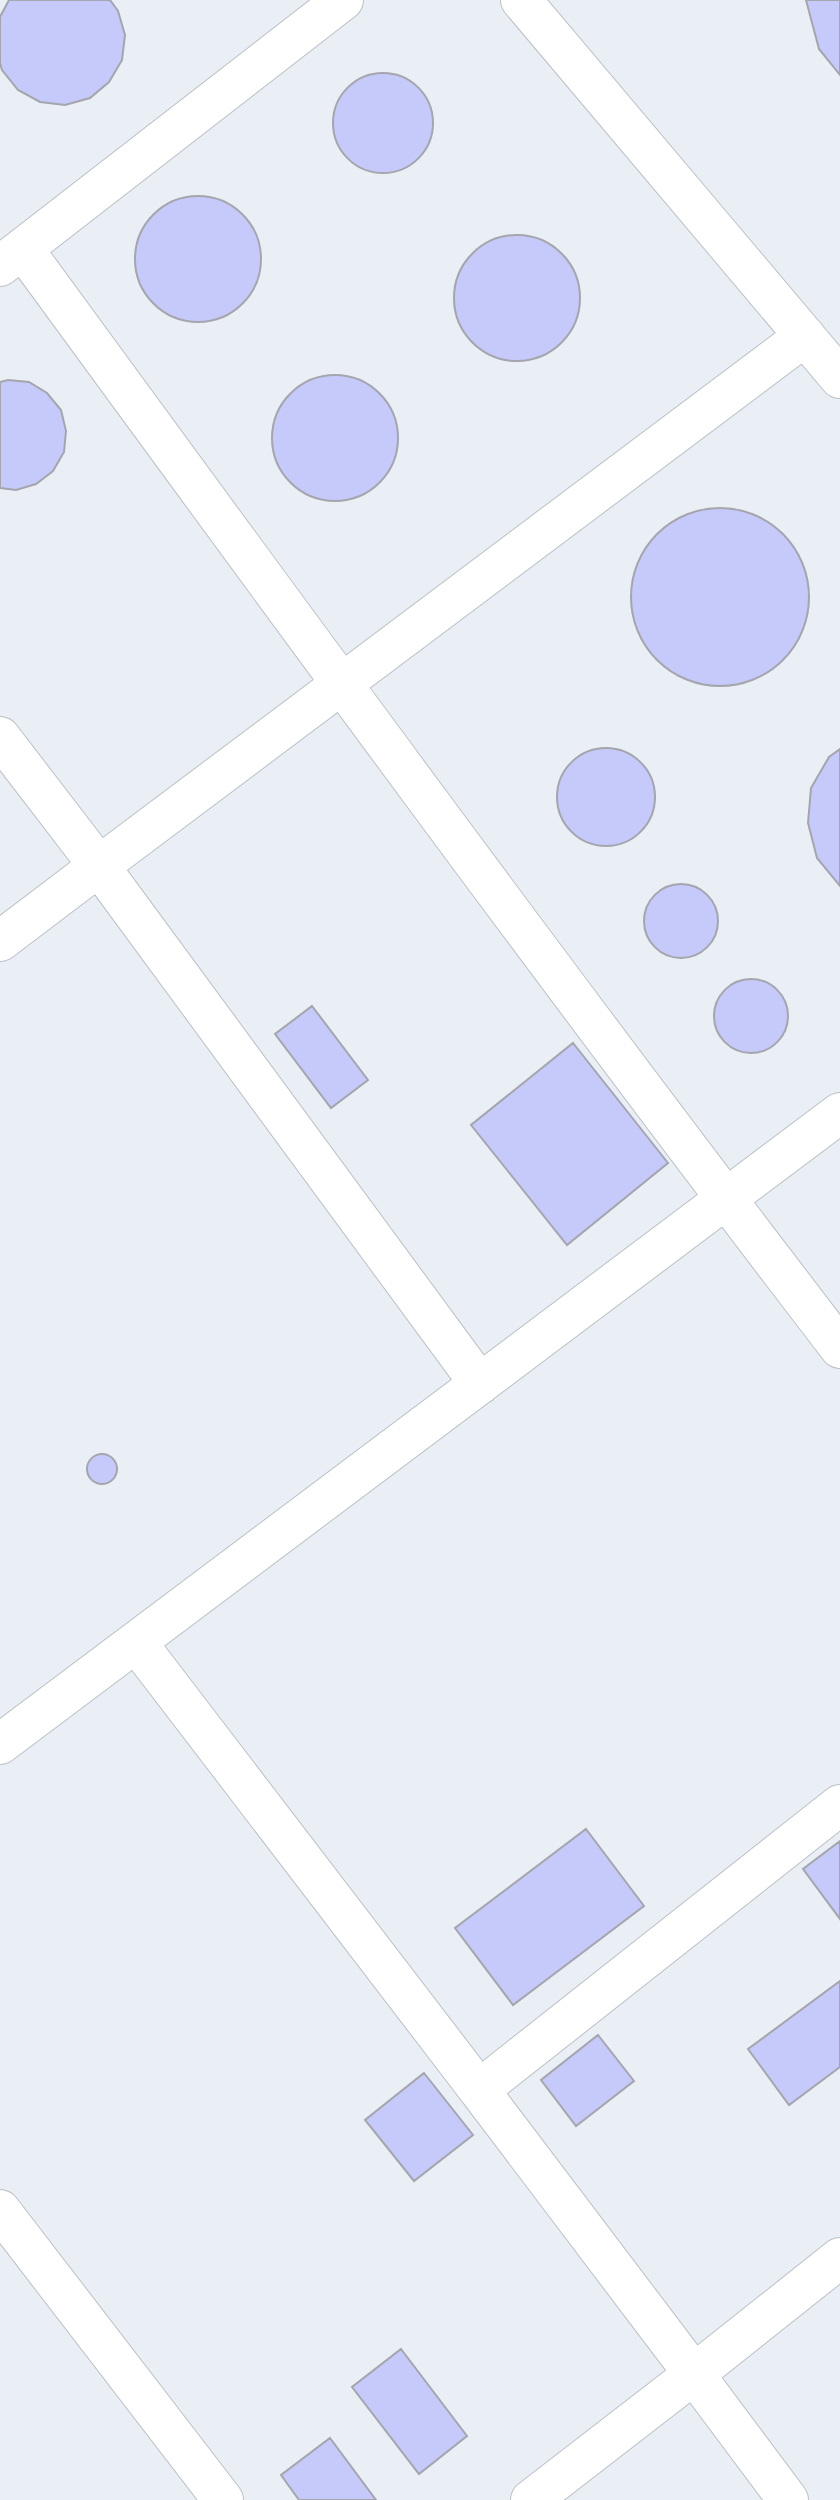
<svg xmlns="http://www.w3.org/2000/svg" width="840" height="2500" viewBox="0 0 840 2500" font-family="'Titillium Web',sans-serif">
  <rect width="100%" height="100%" fill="#eaeff6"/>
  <path fill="#c5cafa" stroke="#a5a5ad" stroke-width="2" d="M9 0H110L118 11 125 35 122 60 109 82 90 98 65 105 40 102 18 90 2 70 0 63V17Z
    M806 0H840V75L819 49Z
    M333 123a50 50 0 1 1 100 0a50 50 0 1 1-100 0Z
    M135 259a63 63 0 1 1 126 0a63 63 0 1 1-126 0Z
    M454 298a63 63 0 1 1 126 0a63 63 0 1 1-126 0Z
    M272 438a63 63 0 1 1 126 0a63 63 0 1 1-126 0Z
    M8 380 29 382 47 393 61 410 66 431 64 452 53 471 36 484 16 490 0 488V382Z
    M631 597a89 89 0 1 1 178 0a89 89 0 1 1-178 0Z
    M557 797a49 49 0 1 1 98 0a49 49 0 1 1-98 0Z
    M840 749V886L817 858 808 823 811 788 829 757Z
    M644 921a37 37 0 1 1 74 0a37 37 0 1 1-74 0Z
    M714 1016a37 37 0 1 1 74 0a37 37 0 1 1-74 0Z
    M312 1006 368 1080 331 1108 275 1034Z
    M573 1043 668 1163 567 1245 471 1125Z
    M87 1469a15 15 0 1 1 30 0a15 15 0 1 1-30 0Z
    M586 1829 644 1906 513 2005 455 1928Z
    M840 1841V1919L803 1869Z
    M840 1981V2067L789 2105 748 2049Z
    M598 2035 634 2081 576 2126 541 2080Z
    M424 2073 473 2135 414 2181 365 2120Z
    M401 2349 467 2436 419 2474 352 2387Z
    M330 2438 376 2500H299L281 2475Z"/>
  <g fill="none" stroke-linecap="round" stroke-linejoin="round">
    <defs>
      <path id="minor" d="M521 0 840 378
        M23 249C292 617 562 986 840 1348
        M0 266 343 0
        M0 737 99 866 805 336
        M0 941 99 866 480 1384
        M136 1642 479 2090
        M0 1744 840 1113
        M840 1805 479 2090 694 2374 840 2258
        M0 2210 223 2500
        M531 2500 694 2374 788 2500"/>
    </defs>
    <use href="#minor" stroke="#bbc0c6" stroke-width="42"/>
    <use href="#minor" stroke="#fff" stroke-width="40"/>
  </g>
</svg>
